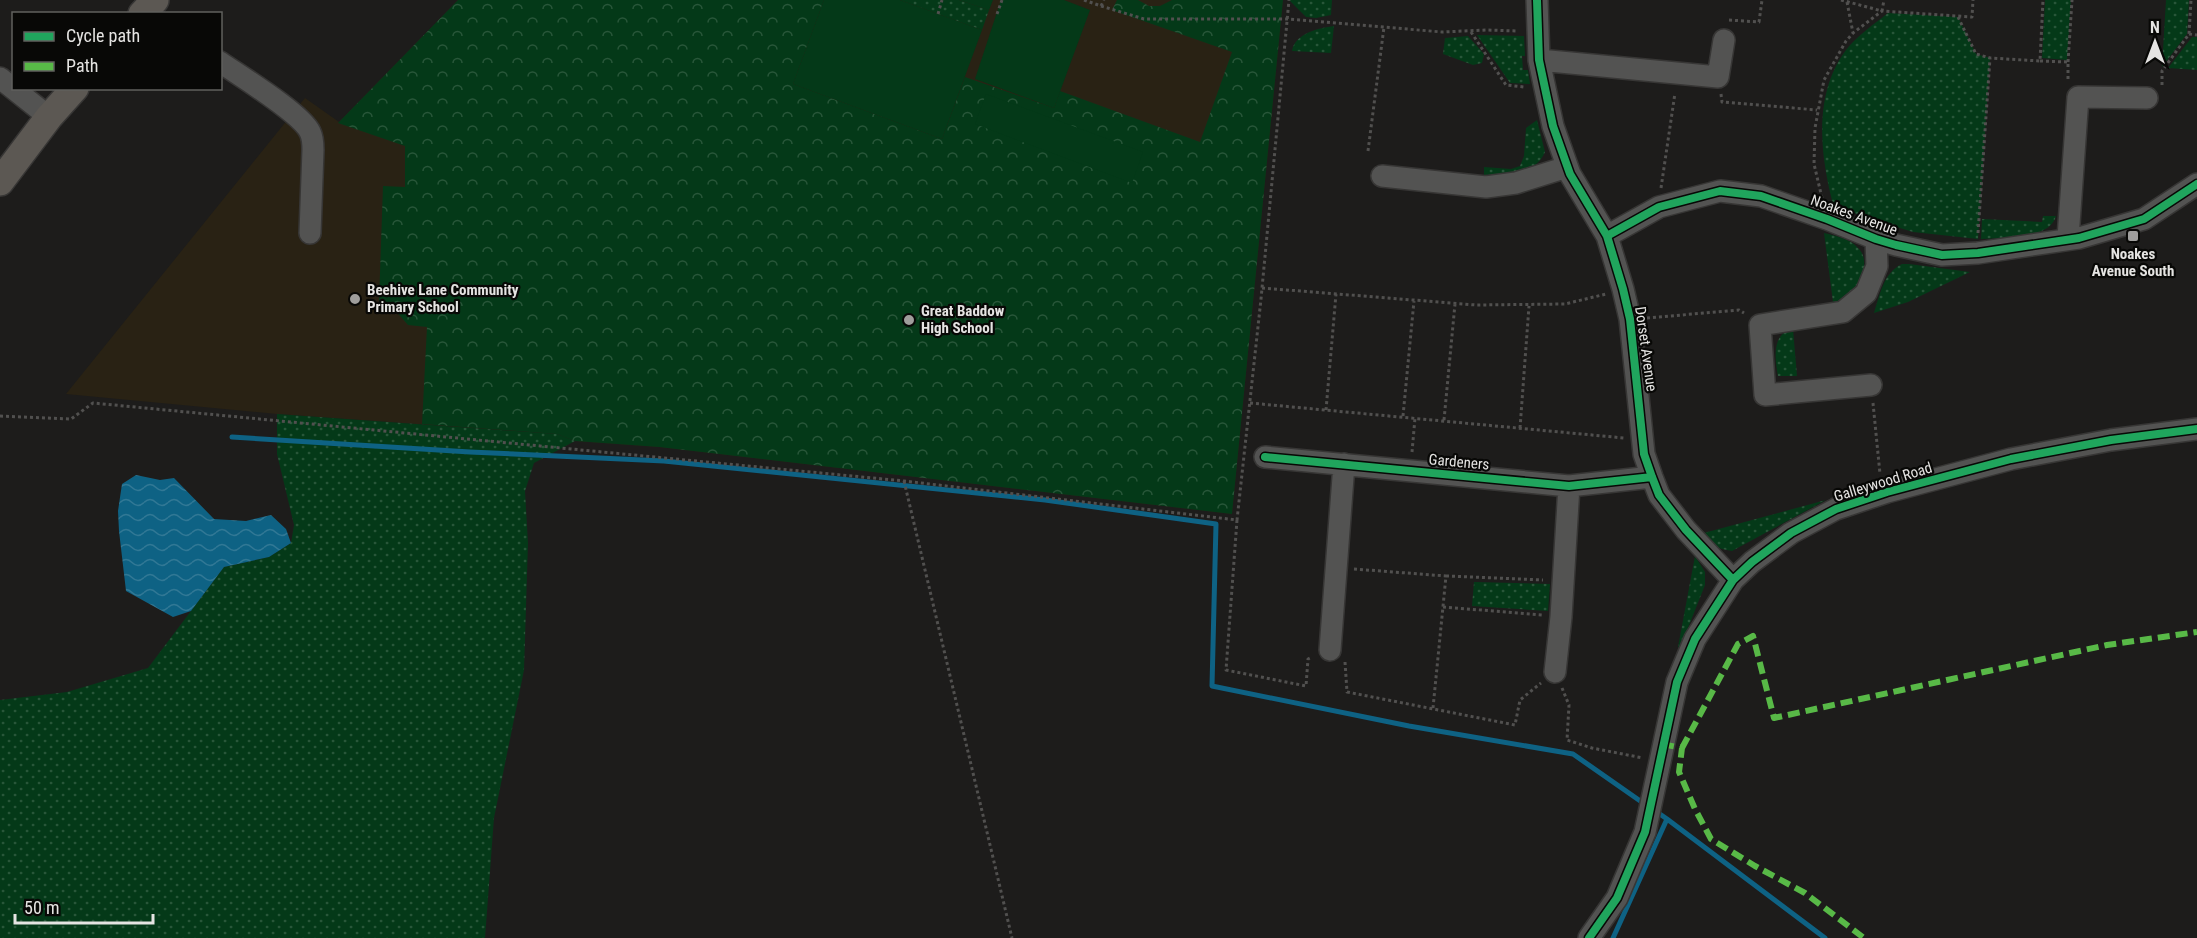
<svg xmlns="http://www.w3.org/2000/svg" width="2197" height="938" viewBox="0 0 2197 938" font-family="'Roboto Condensed',sans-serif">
  <defs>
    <pattern id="grass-dots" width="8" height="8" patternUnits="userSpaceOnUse" patternTransform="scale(1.5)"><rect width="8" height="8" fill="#043918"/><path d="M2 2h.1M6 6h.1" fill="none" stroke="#285639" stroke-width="1.8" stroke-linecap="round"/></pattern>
    <pattern id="park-crowns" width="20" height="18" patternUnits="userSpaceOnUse" patternTransform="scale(1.5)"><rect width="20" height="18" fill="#043918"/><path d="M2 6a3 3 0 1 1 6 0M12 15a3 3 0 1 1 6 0" fill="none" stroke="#285639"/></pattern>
    <pattern id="water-waves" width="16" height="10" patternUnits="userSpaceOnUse" patternTransform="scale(1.5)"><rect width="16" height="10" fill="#0e6284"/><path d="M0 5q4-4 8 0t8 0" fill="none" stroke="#317895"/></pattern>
  </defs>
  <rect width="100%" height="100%" fill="#1d1c1b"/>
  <path fill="#292214" d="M458 0H1283L1232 514 659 447 575 441 557 434 277 414 66 394 305 98 339 122Z"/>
  <path fill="url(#grass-dots)" d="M900 0H959L989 10 982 30Z
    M1289 0H1332L1331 15 1316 18 1306 17Z
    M2045 0H2071L2067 60 2042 58Z
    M2166 0H2189L2187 34 2162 67Z
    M1888 13 1958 17 1976 54 1990 58 1978 239 1913 232 1864 217 1833 204C1820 155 1813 94 1846 50 1857 36 1874 24 1888 13Z
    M1334 26 1331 53 1292 51C1295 33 1319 28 1334 26Z
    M1477 35 1524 36 1525 56H1522L1523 70H1528L1530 84 1510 83Z
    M1468 36 1484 54 1482 63 1473 65 1443 54 1445 38Z
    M2192 37H2197V70L2168 68Z
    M1537 120 1545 152C1535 176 1506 174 1484 175V167L1511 169 1520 166 1524 156 1526 128Z
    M2043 216H2056C2050 240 2002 237 1981 239L1982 219 2042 222Z
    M1824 233C1836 236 1849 238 1858 248 1875 264 1854 300 1833 302Z
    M1902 264H1909L1970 272 1908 302 1874 313C1880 295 1883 273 1902 264Z
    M1793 329 1797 376H1778C1775 360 1771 333 1793 329Z
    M277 414 557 434 575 441 534 463 525 491 528 543 524 670 494 818 485 938H0V700L67 692 148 668 224 567 269 557 291 543 294 525 277 454Z
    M1826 500 1732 551C1717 549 1711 544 1700 534Z
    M1695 556 1705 572V585L1680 648 1678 647Z
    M1474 582 1550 584 1548 611 1472 606Z"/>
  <path fill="url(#park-crowns)" d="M458 0H824L793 84 942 139 965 77 1054 108 1060 91 1200 142 1232 52 1112 10 1117 0H1138L1149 6H1160L1172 0H1283L1232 514 659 447 575 441 557 434 422 424 427 327 408 325 388 302H379L383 186 405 187V146L338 123Z"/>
  <path fill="#043918" d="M824 0H900L982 30 942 139 793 84Z
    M959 0H993L989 10Z
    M1001 0H1064L1090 10 1054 108 975 79Z
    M986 94 1143 152 1132 183 975 124Z"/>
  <path fill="url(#water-waves)" d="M136 475 160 480 174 478 214 519 246 521 271 515 286 529 291 543 269 557 224 567 191 611 173 617 126 591 119 531 118 511 122 484Z"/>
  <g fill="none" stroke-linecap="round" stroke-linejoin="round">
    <path stroke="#0e6284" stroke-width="5" d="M232 437 470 452 664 461 1045 500 1216 524 1212 686 1409 726 1573 754 1646 805
      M1654 810 1667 819
      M1613 938 1667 819 1825 938"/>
    <defs>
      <path id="minor" d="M1537 0 1539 60 1553 126 1570 174 1607 236 1623 289 1630 319 1644 454 1652 477 1659 495 1686 530 1733 580
        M1539 60 1718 77 1724 40
        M220 62C240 76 301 113 310 132 313 138 313 144 313 150L310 233
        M0 78 49 117
        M1382 176 1486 187 1516 183 1567 167
        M1607 236 1659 207 1720 191 1761 196 1827 219 1876 239 1896 245 1942 255 1978 253 2079 238 2144 219 2197 184
        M2068 238 2078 97 2147 98
        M1871 385 1765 395 1760 325 1843 312 1866 293 1877 266 1876 239
        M1265 457 1569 486 1652 477
        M1330 650 1344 464
        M1555 672 1561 617 1569 486
        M1589 938 1617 898 1645 832 1677 682 1695 639 1733 580 1752 562 1791 533 1836 509 1887 492 2011 459 2111 440 2197 429"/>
      <path id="major" d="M142 14 155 0
        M0 182 49 117 75 88"/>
    </defs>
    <use href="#minor" stroke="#373635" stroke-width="24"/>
    <use href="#major" stroke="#373635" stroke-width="30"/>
    <path stroke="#51504f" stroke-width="3" stroke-dasharray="3 3" stroke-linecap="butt" d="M1084 0 1101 6 1104 0
      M1841 0 1882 11 1884 0
      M1847 2 1853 33
      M1101 6 1144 19H1287L1442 32 1486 30 1518 31
      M938 14 942 0
      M997 14 1002 0
      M1958 17 1976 54 1990 58 2040 61 2043 0
      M1729 20 1759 22 1762 0
      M1471 32 1506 85 1524 87
      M2189 34 2197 35
      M2040 61 2068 62V80
      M2068 62 2072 0
      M2162 85V71L2189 34 2191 0
      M1721 94 1722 102 1817 110
      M1368 151 1384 27
      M1661 188 1675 93
      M1822 198 1814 164 1815 128 1824 80 1846 41 1853 33 1882 11 1972 17 1973 0
      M1978 233 1990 58
      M1262 288 1476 305 1565 304 1606 294
      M1647 318 1739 310 1744 313
      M1250 403 1624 438
      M1873 403 1880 474
      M1326 410 1336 294
      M0 416 71 419 93 403 904 481 1237 520 1261 299 1289 0
      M1403 416 1414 301
      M1444 420 1455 304
      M1520 428 1529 306
      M1412 452 1415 418
      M904 481 1012 938
      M1237 520 1226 670 1306 686 1308 659 1312 657
      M1354 569 1446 576 1433 708
      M1446 576 1543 580
      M1443 607 1543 615
      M1345 662 1347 692 1515 725 1520 700 1541 683
      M1562 688 1569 705 1567 740 1592 748 1643 758"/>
    <use href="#minor" stroke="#535352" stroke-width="21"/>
    <use href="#major" stroke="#5c5853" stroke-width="27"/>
    <path stroke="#58b947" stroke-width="6" stroke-dasharray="12 6" stroke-linecap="butt" d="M1662 744 1682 748 1679 772 1695 809 1711 839 1755 866 1805 893 1864 938
      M1682 748 1738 644 1753 636 1774 718 2107 645 2197 632"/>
    <defs>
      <path id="cycleway" d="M1537 0 1539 60 1553 126 1570 174 1607 236 1623 289 1630 319 1644 454 1652 477 1659 495 1686 530 1733 580
        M1607 236 1659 207 1720 191 1761 196 1827 219 1876 239 1896 245 1942 255 1978 253 2079 238 2144 219 2197 184
        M1265 457 1569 486 1652 477
        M1589 938 1617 898 1645 832 1677 682 1695 639 1733 580 1752 562 1791 533 1836 509 1887 492 2011 459 2111 440 2197 429"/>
    </defs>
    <use href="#cycleway" stroke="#080806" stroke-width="11"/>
    <use href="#cycleway" stroke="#20a55d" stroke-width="8"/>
  </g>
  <g fill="#9f9e9c" stroke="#080806" stroke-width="2">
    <rect x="2127" y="230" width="12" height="12" rx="3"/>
    <circle cx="355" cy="299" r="6"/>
    <circle cx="909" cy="320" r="6"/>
  </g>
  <g text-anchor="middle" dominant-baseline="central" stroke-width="4.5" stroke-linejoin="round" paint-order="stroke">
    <g font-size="15" fill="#e5e4e2" stroke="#080806">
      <text transform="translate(1854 215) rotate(20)">Noakes Avenue</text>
      <text transform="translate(1646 349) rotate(82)">Dorset Avenue</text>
      <text transform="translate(1459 462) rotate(5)">Gardeners</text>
      <text transform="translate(1883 482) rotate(-17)">Galleywood Road</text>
    </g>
    <g font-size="15" font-weight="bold" fill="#e5e4e2" stroke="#080806" text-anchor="start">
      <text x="2133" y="254" text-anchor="middle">Noakes<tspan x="2133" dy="17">Avenue South</tspan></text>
      <text x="367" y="290">Beehive Lane Community<tspan x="367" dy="17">Primary School</tspan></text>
      <text x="921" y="311">Great Baddow<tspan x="921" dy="17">High School</tspan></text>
    </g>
  </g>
  <rect x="12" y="12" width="210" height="78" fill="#080806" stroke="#60605e" stroke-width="1.5"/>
  <rect x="24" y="32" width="30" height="9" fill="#20a55d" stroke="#60605e" stroke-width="1.5"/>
  <text x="66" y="42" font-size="18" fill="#e5e4e2">Cycle path</text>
  <rect x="24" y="62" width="30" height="9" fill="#58b947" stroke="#60605e" stroke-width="1.5"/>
  <text x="66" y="72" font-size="18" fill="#e5e4e2">Path</text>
  <g transform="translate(2155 42)" stroke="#080806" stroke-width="4.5" paint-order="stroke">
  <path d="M0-4.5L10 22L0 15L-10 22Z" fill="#e5e4e2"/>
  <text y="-9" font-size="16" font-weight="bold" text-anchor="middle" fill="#e5e4e2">N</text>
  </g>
  <path d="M15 914v9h138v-9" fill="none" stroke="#e5e4e2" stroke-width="3"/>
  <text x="24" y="914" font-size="18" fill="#e5e4e2" stroke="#080806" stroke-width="4.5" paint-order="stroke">50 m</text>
</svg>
